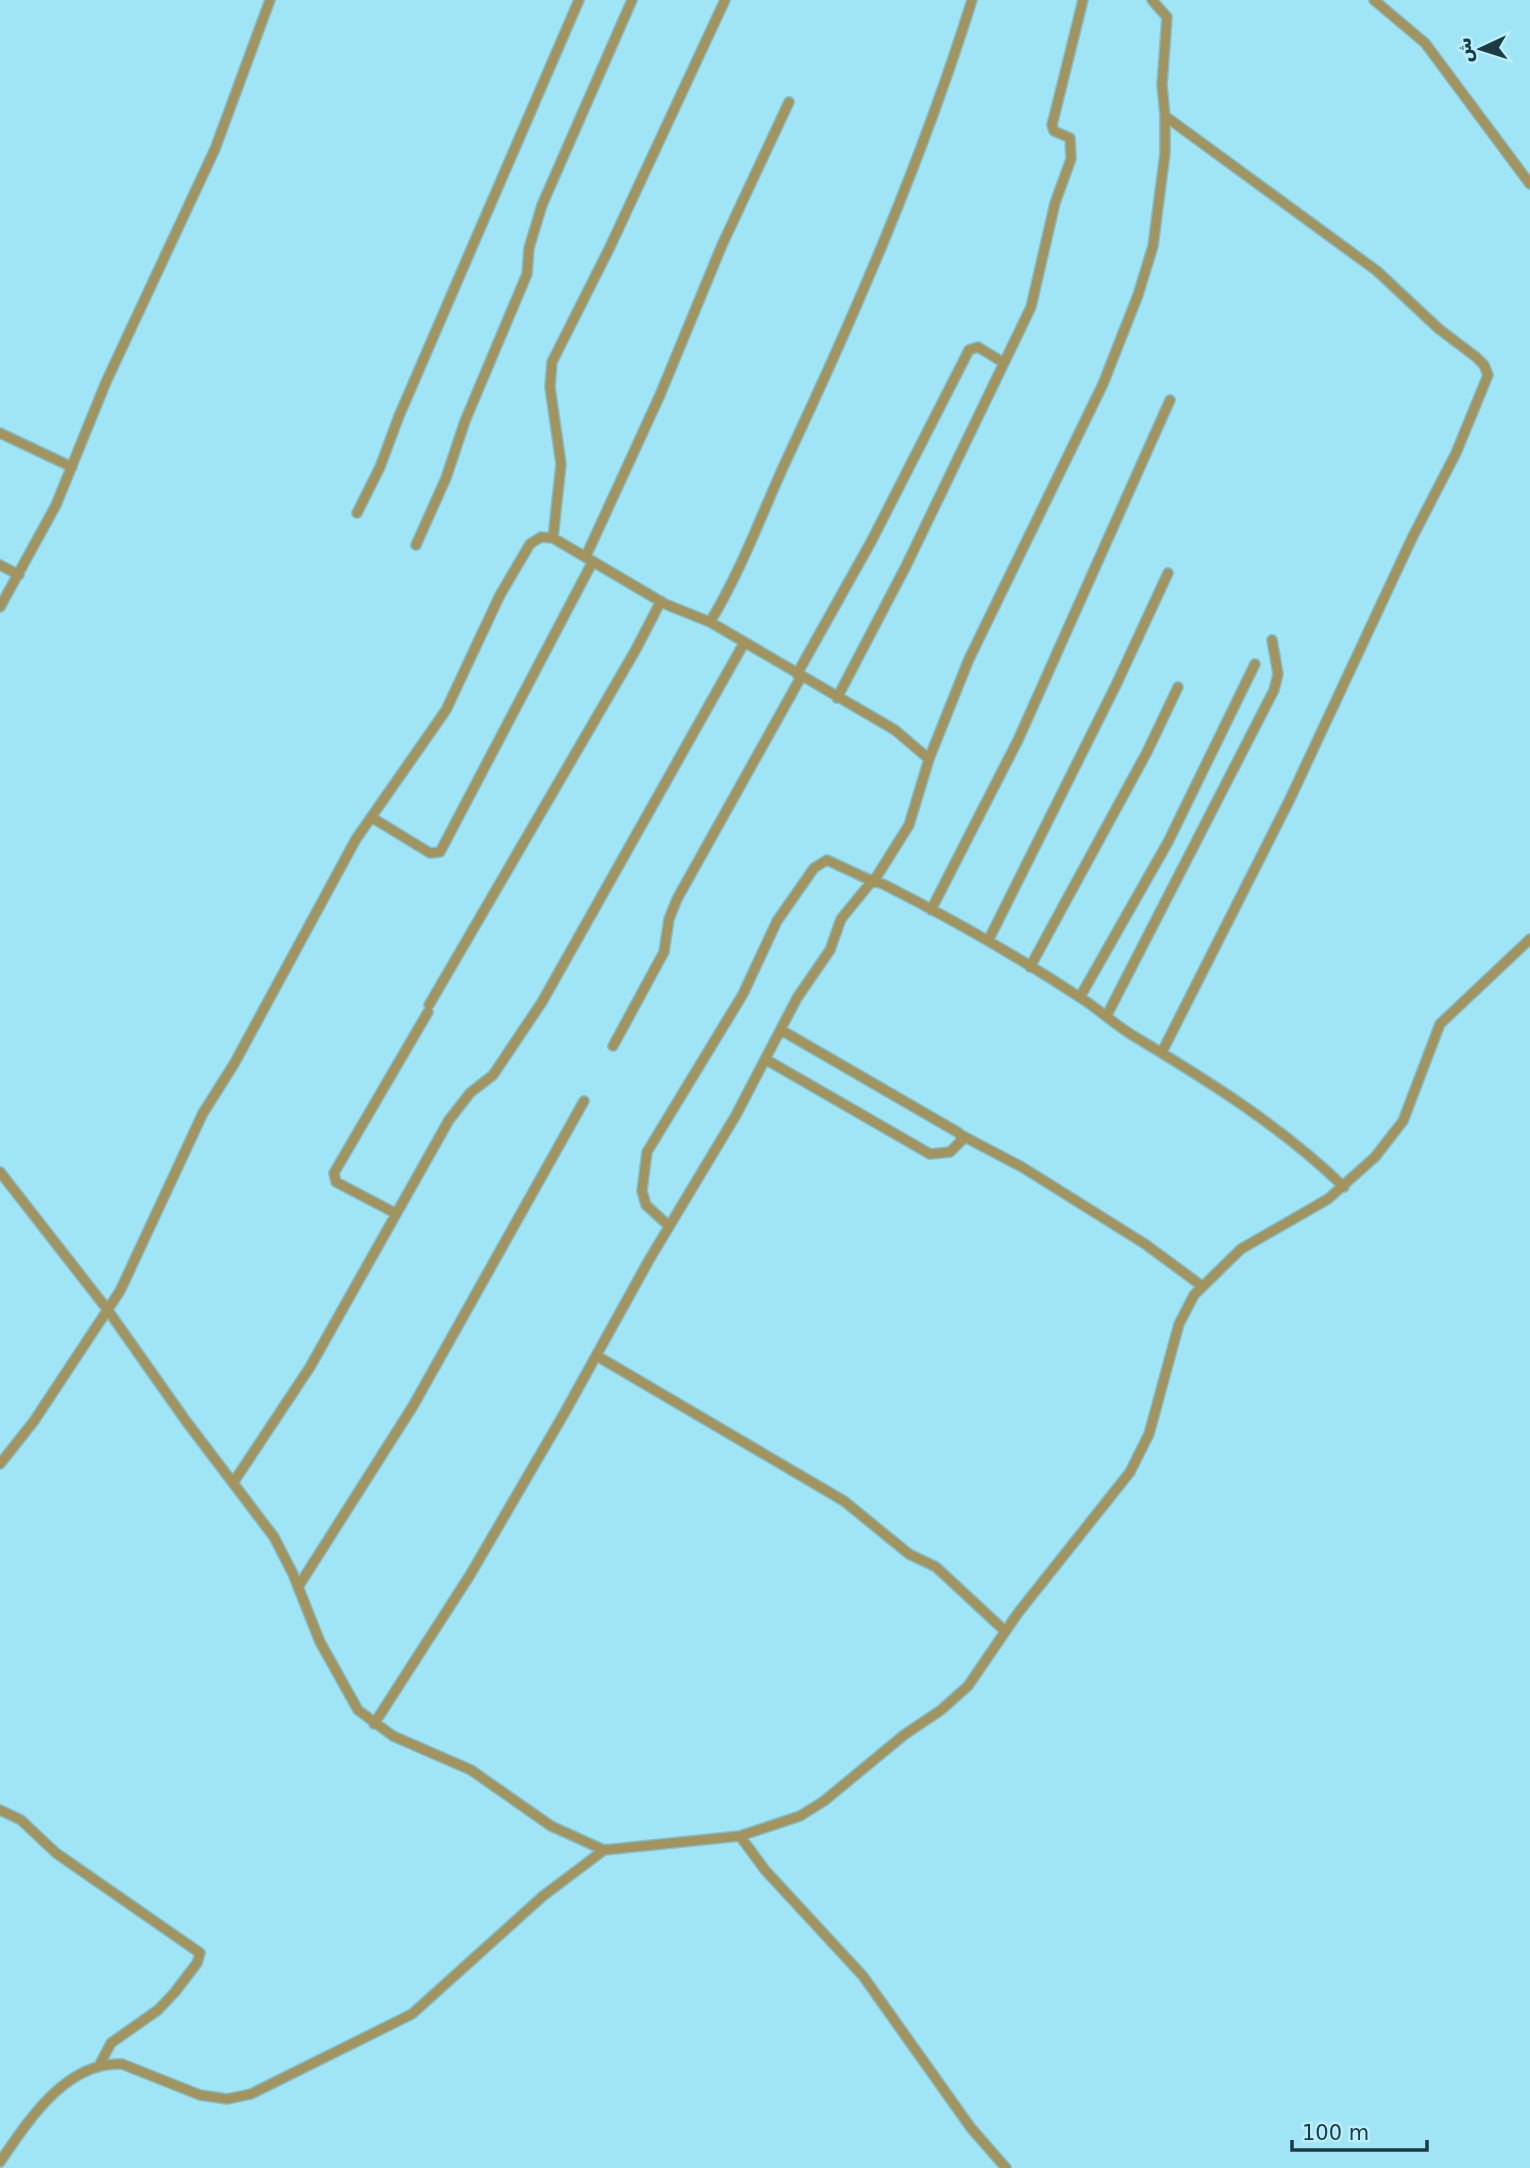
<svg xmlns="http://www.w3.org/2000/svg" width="1530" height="2168" viewBox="0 0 1530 2168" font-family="'DejaVu Sans',Cairo,sans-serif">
  <rect width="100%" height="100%" fill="#9fe5f6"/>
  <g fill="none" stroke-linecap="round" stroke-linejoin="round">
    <defs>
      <path id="street" d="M1152 0 1167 17 1162 85 1165 116 1377 271 1439 329 1476 357 1484 365 1488 375 1456 453 1413 536 1289 801 1162 1052
        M1374 0 1425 43 1530 184
        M0 433 72 467
        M357 513 380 467 399 416 579 0
        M553 538 561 464 550 387 552 362 609 249 725 0
        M416 545 446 478 465 421 527 274 529 248 542 205 632 0
        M586 556 660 395 722 245 789 102
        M0 565 19 575
        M0 607 56 505 106 382 215 149 270 0
        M710 622C740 573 761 516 785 463 856 312 922 160 972 0
        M797 674 872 540 969 350 978 347 1004 363
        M837 698 906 566 1031 307 1055 203 1071 159 1070 138 1054 131 1052 125 1083 0
        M929 759 969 659 1103 384 1138 295 1153 246 1165 153V116
        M371 817 430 853 440 852 593 561
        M931 910 1018 740 1170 400
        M988 941 1116 685 1168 573
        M1030 967 1147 752 1178 687
        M1080 997 1168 842 1255 664
        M429 1005 635 651 661 601
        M1107 1015 1274 690 1278 674 1272 640
        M613 1046 664 952 669 919 677 899 801 677
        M765 1059 930 1154 950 1152 962 1140 959 1133 781 1030
        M961 1135 1022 1167 1145 1244 1202 1286
        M0 1172 107 1309 186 1421 274 1537 293 1574 320 1642 358 1710 393 1736 471 1770 551 1826 604 1850
        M395 1213 336 1182 334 1173 428 1012
        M597 1356 844 1501 909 1554 936 1567 1005 1631
        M0 1464 34 1421 120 1291 203 1113 234 1064 356 839 446 710 500 595 530 544 541 537 553 538 665 604 710 622 895 730 929 759 909 825 877 876 872 881 827 860 814 868 777 921 743 994 647 1152 642 1191 646 1205 669 1226
        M233 1483 310 1367 449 1120 470 1093 493 1075 542 1002 744 643
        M298 1587 413 1406 584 1101
        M374 1724 470 1575 565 1412 649 1260 736 1115 797 998 830 950 841 919 872 881 883 884C950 918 1017 956 1081 998 1100 1010 1117 1027 1137 1038 1210 1082 1282 1127 1344 1187
        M0 1810 21 1820 56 1853 200 1953 197 1963 175 1992 158 2010 111 2043 99 2066
        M740 1836 765 1870 863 1976 971 2128 1006 2168
        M0 2162C28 2121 66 2061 122 2064L200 2095 227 2099 251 2094 412 2014 543 1896 604 1850 740 1836 800 1816 824 1801 904 1735 941 1710 968 1686 1018 1613 1130 1472 1149 1434 1179 1324 1194 1295 1241 1249 1328 1199 1375 1157 1403 1121 1440 1024 1530 939"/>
    </defs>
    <use href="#street" stroke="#82bfce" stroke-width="12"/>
    <use href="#street" stroke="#a3945e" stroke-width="9"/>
  </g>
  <g transform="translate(1481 49) rotate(266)" stroke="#b9effd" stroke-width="5" paint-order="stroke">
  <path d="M0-5L12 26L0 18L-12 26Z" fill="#1d3a41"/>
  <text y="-10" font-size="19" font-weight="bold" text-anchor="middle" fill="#1d3a41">ش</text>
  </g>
  <path d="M1292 2140v10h135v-10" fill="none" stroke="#1d3a41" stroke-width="3.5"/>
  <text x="1302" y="2140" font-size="21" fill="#1d3a41" stroke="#b9effd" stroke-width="5" paint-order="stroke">100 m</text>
</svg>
